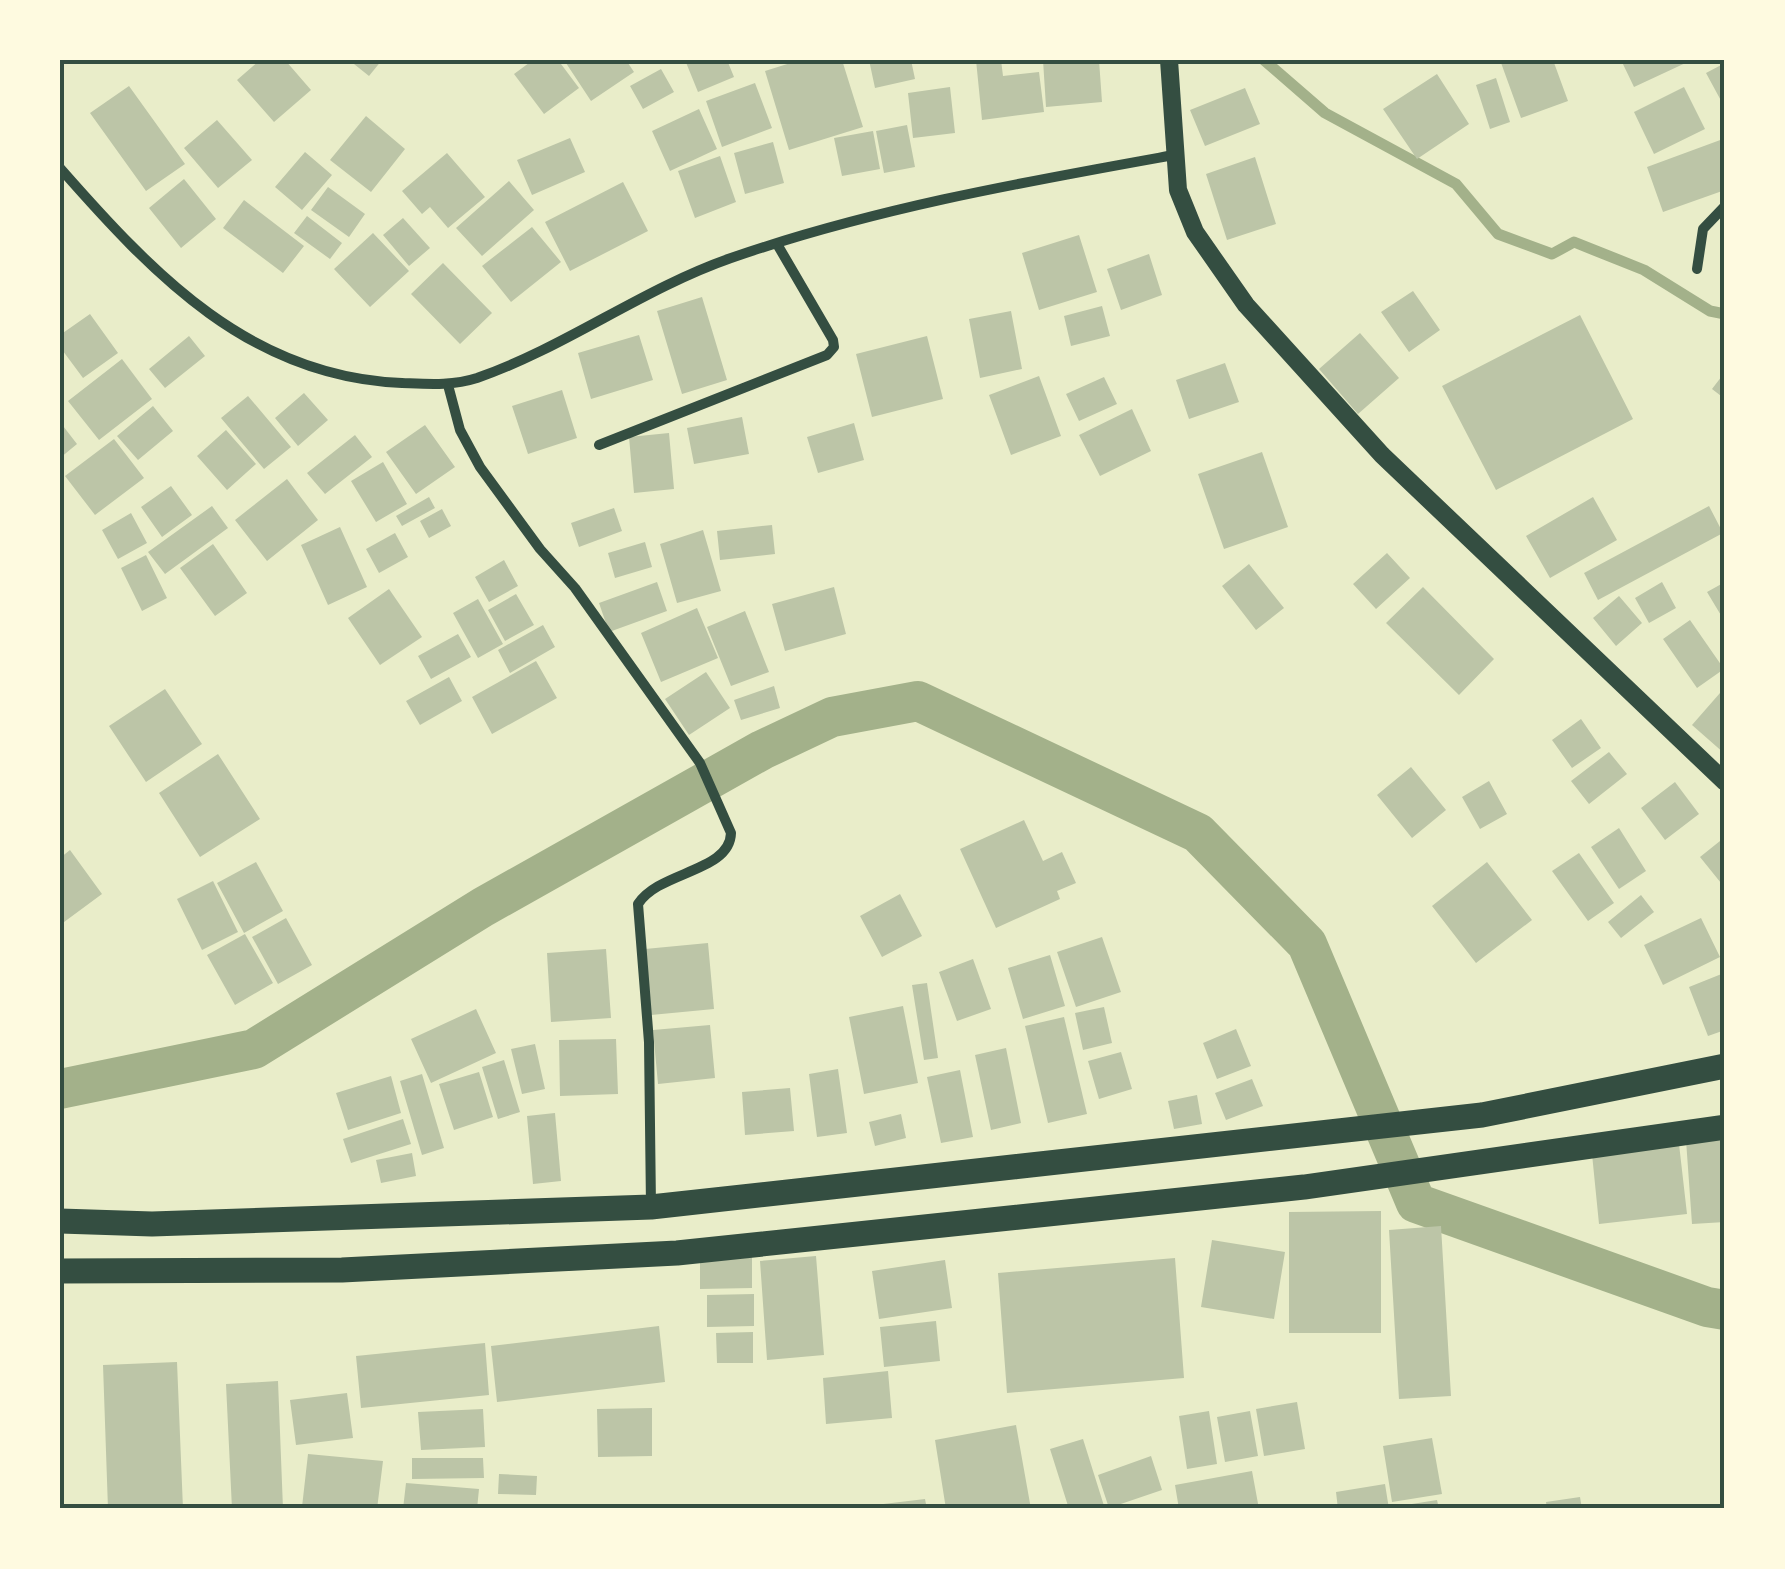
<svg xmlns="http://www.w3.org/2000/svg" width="1785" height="1569" viewBox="0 0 1785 1569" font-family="Rubik,sans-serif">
  <rect width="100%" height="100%" fill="#e9edc9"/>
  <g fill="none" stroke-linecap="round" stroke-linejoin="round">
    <path stroke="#a3b18a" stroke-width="11" d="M1264 60 1325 113 1456 184 1498 234 1552 254 1574 242 1644 270 1710 311 1725 314"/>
    <path stroke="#a3b18a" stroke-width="40" d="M60 1089 254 1049 483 907 762 750 832 717 918 701 1198 833 1307 944 1416 1203 1707 1307 1725 1310"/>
  </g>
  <path fill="#bcc5a7" d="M260 60H285L311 90 274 122 237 80Z
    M349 60H382L369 76Z
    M533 60H558L579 88 544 114 514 74Z
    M564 60H626L634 72 591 101Z
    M685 60H727L734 77 698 92Z
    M800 60H842L863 127 789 150 765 71Z
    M869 60H911L915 79 875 88Z
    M976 60H1001L1003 76 1039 72 1044 112 982 120Z
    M1043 60H1099L1102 102 1046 107Z
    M1500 60H1553L1568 101 1521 118Z
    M1621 60H1692L1634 87Z
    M1725 63V108L1706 73Z
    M661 69 674 92 643 109 630 86Z
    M1437 74 1469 124 1417 159 1383 109Z
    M1496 78 1510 122 1490 129 1476 85Z
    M755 83 772 128 722 147 706 101Z
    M129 86 185 164 146 191 90 113Z
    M950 87 955 133 913 138 908 93Z
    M1684 87 1705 129 1654 154 1634 112Z
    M1245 88 1260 124 1205 146 1190 110Z
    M699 109 717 149 670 171 652 131Z
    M366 116 405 149 371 192 330 160Z
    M217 120 252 160 218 188 184 148Z
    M907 125 915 167 884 173 876 131Z
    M873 131 880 169 842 176 834 138Z
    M570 138 585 172 532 195 517 160Z
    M1723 139 1725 190 1663 212 1647 167Z
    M773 142 784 183 745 194 734 153Z
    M305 152 332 175 302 210 275 187Z
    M447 153 485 197 448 228 430 207 422 214 402 191Z
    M720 156 736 202 695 218 678 171Z
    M1255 157 1276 224 1227 240 1206 174Z
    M184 179 216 219 181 248 149 208Z
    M509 181 534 210 482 256 456 228Z
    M623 182 648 231 570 271 545 222Z
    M328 187 365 214 349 237 311 210Z
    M244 200 304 246 283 273 223 228Z
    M307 216 342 243 330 259 294 233Z
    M403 218 430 248 409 266 383 235Z
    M532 227 561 262 511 302 482 266Z
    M373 233 409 271 370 307 334 269Z
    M1079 235 1097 292 1039 310 1022 253Z
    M1149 254 1162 295 1121 310 1107 269Z
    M443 263 492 313 460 344 411 294Z
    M1413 291 1440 330 1409 352 1381 312Z
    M702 297 727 380 682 394 657 311Z
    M1102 306 1110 336 1071 346 1064 316Z
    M1011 311 1022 369 980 378 969 319Z
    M90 314 118 353 83 378 60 347V335Z
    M1580 315 1633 419 1496 490 1442 386Z
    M1360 333 1399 378 1358 414 1319 369Z
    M639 335 653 380 591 399 578 353Z
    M189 336 205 356 165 388 149 369Z
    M927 336 943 399 872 417 856 354Z
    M122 359 152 399 99 440 68 401Z
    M1225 363 1239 402 1189 419 1176 380Z
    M1725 372V399L1712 389Z
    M1039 376 1061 436 1011 455 989 395Z
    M1104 377 1117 404 1079 421 1066 394Z
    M562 390 577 438 528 454 512 406Z
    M304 393 328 420 298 446 275 418Z
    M248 396 291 447 264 469 221 418Z
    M153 406 173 431 138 460 117 436Z
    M1132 409 1151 451 1100 476 1079 435Z
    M742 417 749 454 694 464 687 428Z
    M60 422 77 444 60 458Z
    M854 423 864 460 818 473 807 437Z
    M425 425 455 467 416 494 386 452Z
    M226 430 256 464 227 490 197 456Z
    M669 433 674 489 634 493 629 437Z
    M355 435 372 457 325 494 307 473Z
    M114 439 144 478 95 515 65 476Z
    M1262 452 1288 527 1224 549 1198 474Z
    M383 462 407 504 376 522 351 481Z
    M287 479 318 520 267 561 235 520Z
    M171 486 192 515 162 537 141 507Z
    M429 497 435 508 402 526 396 516Z
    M1593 497 1617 540 1550 578 1526 536Z
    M212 506 228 528 165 574 148 552Z
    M1709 506 1723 533 1598 600 1584 573Z
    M614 508 622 531 579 547 571 523Z
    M442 509 451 526 429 538 420 521Z
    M131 513 147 543 118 559 102 530Z
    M772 525 775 554 720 560 717 531Z
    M340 527 367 587 328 605 301 545Z
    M703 530 721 591 677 603 660 544Z
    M395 533 408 557 379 573 366 549Z
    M645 542 652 567 615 578 608 553Z
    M213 544 247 593 215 616 180 568Z
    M1387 553 1410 578 1376 609 1353 584Z
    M146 555 167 598 142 611 121 568Z
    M504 560 518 586 489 602 475 577Z
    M1249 564 1284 608 1256 630 1222 586Z
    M657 582 667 611 609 632 599 603Z
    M1662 582 1676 608 1649 623 1635 598Z
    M1725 582V622L1707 592Z
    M834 587 846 634 785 651 772 604Z
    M1423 587 1494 659 1459 695 1386 623Z
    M389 589 422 637 380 665 348 618Z
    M516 594 534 625 505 641 488 610Z
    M1619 596 1642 623 1616 646 1593 618Z
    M478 599 503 644 478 658 453 613Z
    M697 608 718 658 661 682 641 633Z
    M745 611 769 672 731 686 707 627Z
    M1690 620 1724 669 1697 688 1663 639Z
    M543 625 555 647 510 673 498 650Z
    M458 634 471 657 431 679 418 656Z
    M536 661 557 698 492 734 472 697Z
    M706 672 730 708 689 735 665 699Z
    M449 677 462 701 420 725 406 701Z
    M774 686 780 708 741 720 734 700Z
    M165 689 202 744 146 782 109 726Z
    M1720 693 1725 698V754L1692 725Z
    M1581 719 1601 748 1572 768 1552 740Z
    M1609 752 1627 774 1589 804 1571 781Z
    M218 754 260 819 200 857 159 793Z
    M1411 767 1446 810 1412 838 1377 795Z
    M1489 781 1507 814 1480 829 1462 797Z
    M1675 782 1699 814 1665 840 1641 808Z
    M1024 820 1043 861 1062 852 1076 883 1057 891 1060 899 996 928 960 849Z
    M1619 828 1646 871 1619 889 1591 847Z
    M1725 837V888L1700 857Z
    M70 850 102 894 60 925V858Z
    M1579 853 1614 903 1588 921 1552 871Z
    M256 862 283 911 244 933 217 883Z
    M1487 862 1532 920 1476 963 1432 906Z
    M213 881 238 932 202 950 177 899Z
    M900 894 922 936 882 957 860 916Z
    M1641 895 1654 912 1621 938 1608 922Z
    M286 918 312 965 278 984 252 937Z
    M1701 918 1720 957 1663 985 1644 945Z
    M245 934 273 983 235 1005 207 955Z
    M1102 937 1121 992 1076 1007 1057 952Z
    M708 943 714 1009 651 1015 645 949Z
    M606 949 611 1018 551 1022 547 953Z
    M1050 955 1065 1006 1023 1019 1008 968Z
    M973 959 991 1009 957 1021 939 972Z
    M1724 973 1725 1030 1708 1036 1689 987Z
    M927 983 938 1058 924 1060 912 985Z
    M903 1006 918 1083 864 1094 849 1017Z
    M1104 1007 1112 1043 1083 1050 1075 1013Z
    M476 1009 496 1053 431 1083 411 1039Z
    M1064 1017 1087 1114 1048 1123 1025 1026Z
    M710 1025 715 1078 658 1084 653 1030Z
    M1236 1029 1251 1066 1217 1079 1203 1043Z
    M616 1039 618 1094 560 1096 559 1040Z
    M535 1044 545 1089 522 1094 511 1049Z
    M1006 1048 1021 1123 991 1130 975 1055Z
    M1121 1052 1132 1089 1099 1099 1088 1061Z
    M504 1060 520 1112 498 1119 482 1067Z
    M838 1069 847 1133 817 1137 809 1074Z
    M960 1070 973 1137 941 1143 927 1077Z
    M479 1072 493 1117 454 1130 439 1084Z
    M422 1074 444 1148 422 1155 400 1081Z
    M391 1076 401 1113 348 1130 336 1093Z
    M1252 1079 1263 1106 1226 1120 1215 1093Z
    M790 1088 794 1131 745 1135 742 1092Z
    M1197 1095 1202 1124 1174 1129 1168 1101Z
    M555 1113 561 1181 533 1184 527 1116Z
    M901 1114 906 1138 875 1146 869 1122Z
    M403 1119 411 1144 351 1163 343 1139Z
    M1725 1137V1222L1692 1224 1686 1140Z
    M1679 1144 1687 1214 1599 1224 1592 1154Z
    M412 1153 416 1176 381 1183 376 1160Z
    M1381 1211V1333H1289V1212Z
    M1441 1226 1451 1396 1399 1399 1389 1230Z
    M1212 1240 1285 1252 1274 1319 1201 1307Z
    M752 1253V1288L700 1289V1254Z
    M816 1256 824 1355 767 1360 760 1261Z
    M1175 1258 1184 1378 1007 1393 998 1273Z
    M945 1260 952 1308 879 1319 872 1271Z
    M754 1294V1326L707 1327V1295Z
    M936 1321 940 1361 884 1367 880 1327Z
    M659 1326 665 1382 497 1402 491 1346Z
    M753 1332V1363H717L716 1333Z
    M485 1343 489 1395 361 1408 356 1356Z
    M177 1362 183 1509H108L103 1365Z
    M888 1371 892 1418 826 1424 823 1378Z
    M278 1381 283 1509H232L226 1384Z
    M347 1393 353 1438 296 1445 290 1400Z
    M1297 1402 1305 1449 1264 1456 1256 1409Z
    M652 1408V1456L598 1457 597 1409Z
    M483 1409 485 1447 421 1450 418 1412Z
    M1209 1411 1217 1464 1187 1469 1179 1416Z
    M1250 1411 1258 1456 1225 1462 1217 1417Z
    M1016 1425 1031 1509H946L935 1440Z
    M1432 1438 1442 1494 1392 1502 1383 1446Z
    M1083 1439 1105 1509H1069L1050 1449Z
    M308 1454 383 1461 377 1509 302 1507Z
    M1151 1456 1162 1490 1109 1508 1098 1475Z
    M412 1458H483L484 1478 412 1479Z
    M1252 1471 1259 1509H1179L1175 1485Z
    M499 1474 537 1476 536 1495 498 1494Z
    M406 1483 479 1489 477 1509H403Z
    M1385 1484 1389 1509H1338L1336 1492Z
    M1580 1497 1582 1509H1547L1546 1502Z
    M925 1499 927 1509H876L875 1505Z
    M1437 1500 1439 1509H1393V1507Z"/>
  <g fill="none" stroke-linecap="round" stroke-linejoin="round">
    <path stroke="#344e41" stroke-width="10" d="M60 168C154 275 250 377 402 383 428 384 452 386 477 378 566 347 642 289 731 258 875 208 1024 182 1174 155
      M1697 269 1703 229 1725 206
      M448 385 460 430 480 467 540 549 575 588 700 763 731 833C730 872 659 871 638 904L649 1042 651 1207
      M599 445 827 355 834 347 833 340 777 244"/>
    <path stroke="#344e41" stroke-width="18" d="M1169 60 1178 190 1195 232 1246 305 1382 455 1725 782"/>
    <path stroke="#344e41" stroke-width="25" d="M60 1221 152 1224 651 1207 1482 1115 1725 1066
      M60 1271 342 1270 677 1253 1304 1187 1725 1127"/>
  </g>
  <rect width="1785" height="1569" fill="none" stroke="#fefae0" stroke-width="125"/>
  <rect x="62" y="62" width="1660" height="1444" fill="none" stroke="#344e41" stroke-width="4"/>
</svg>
